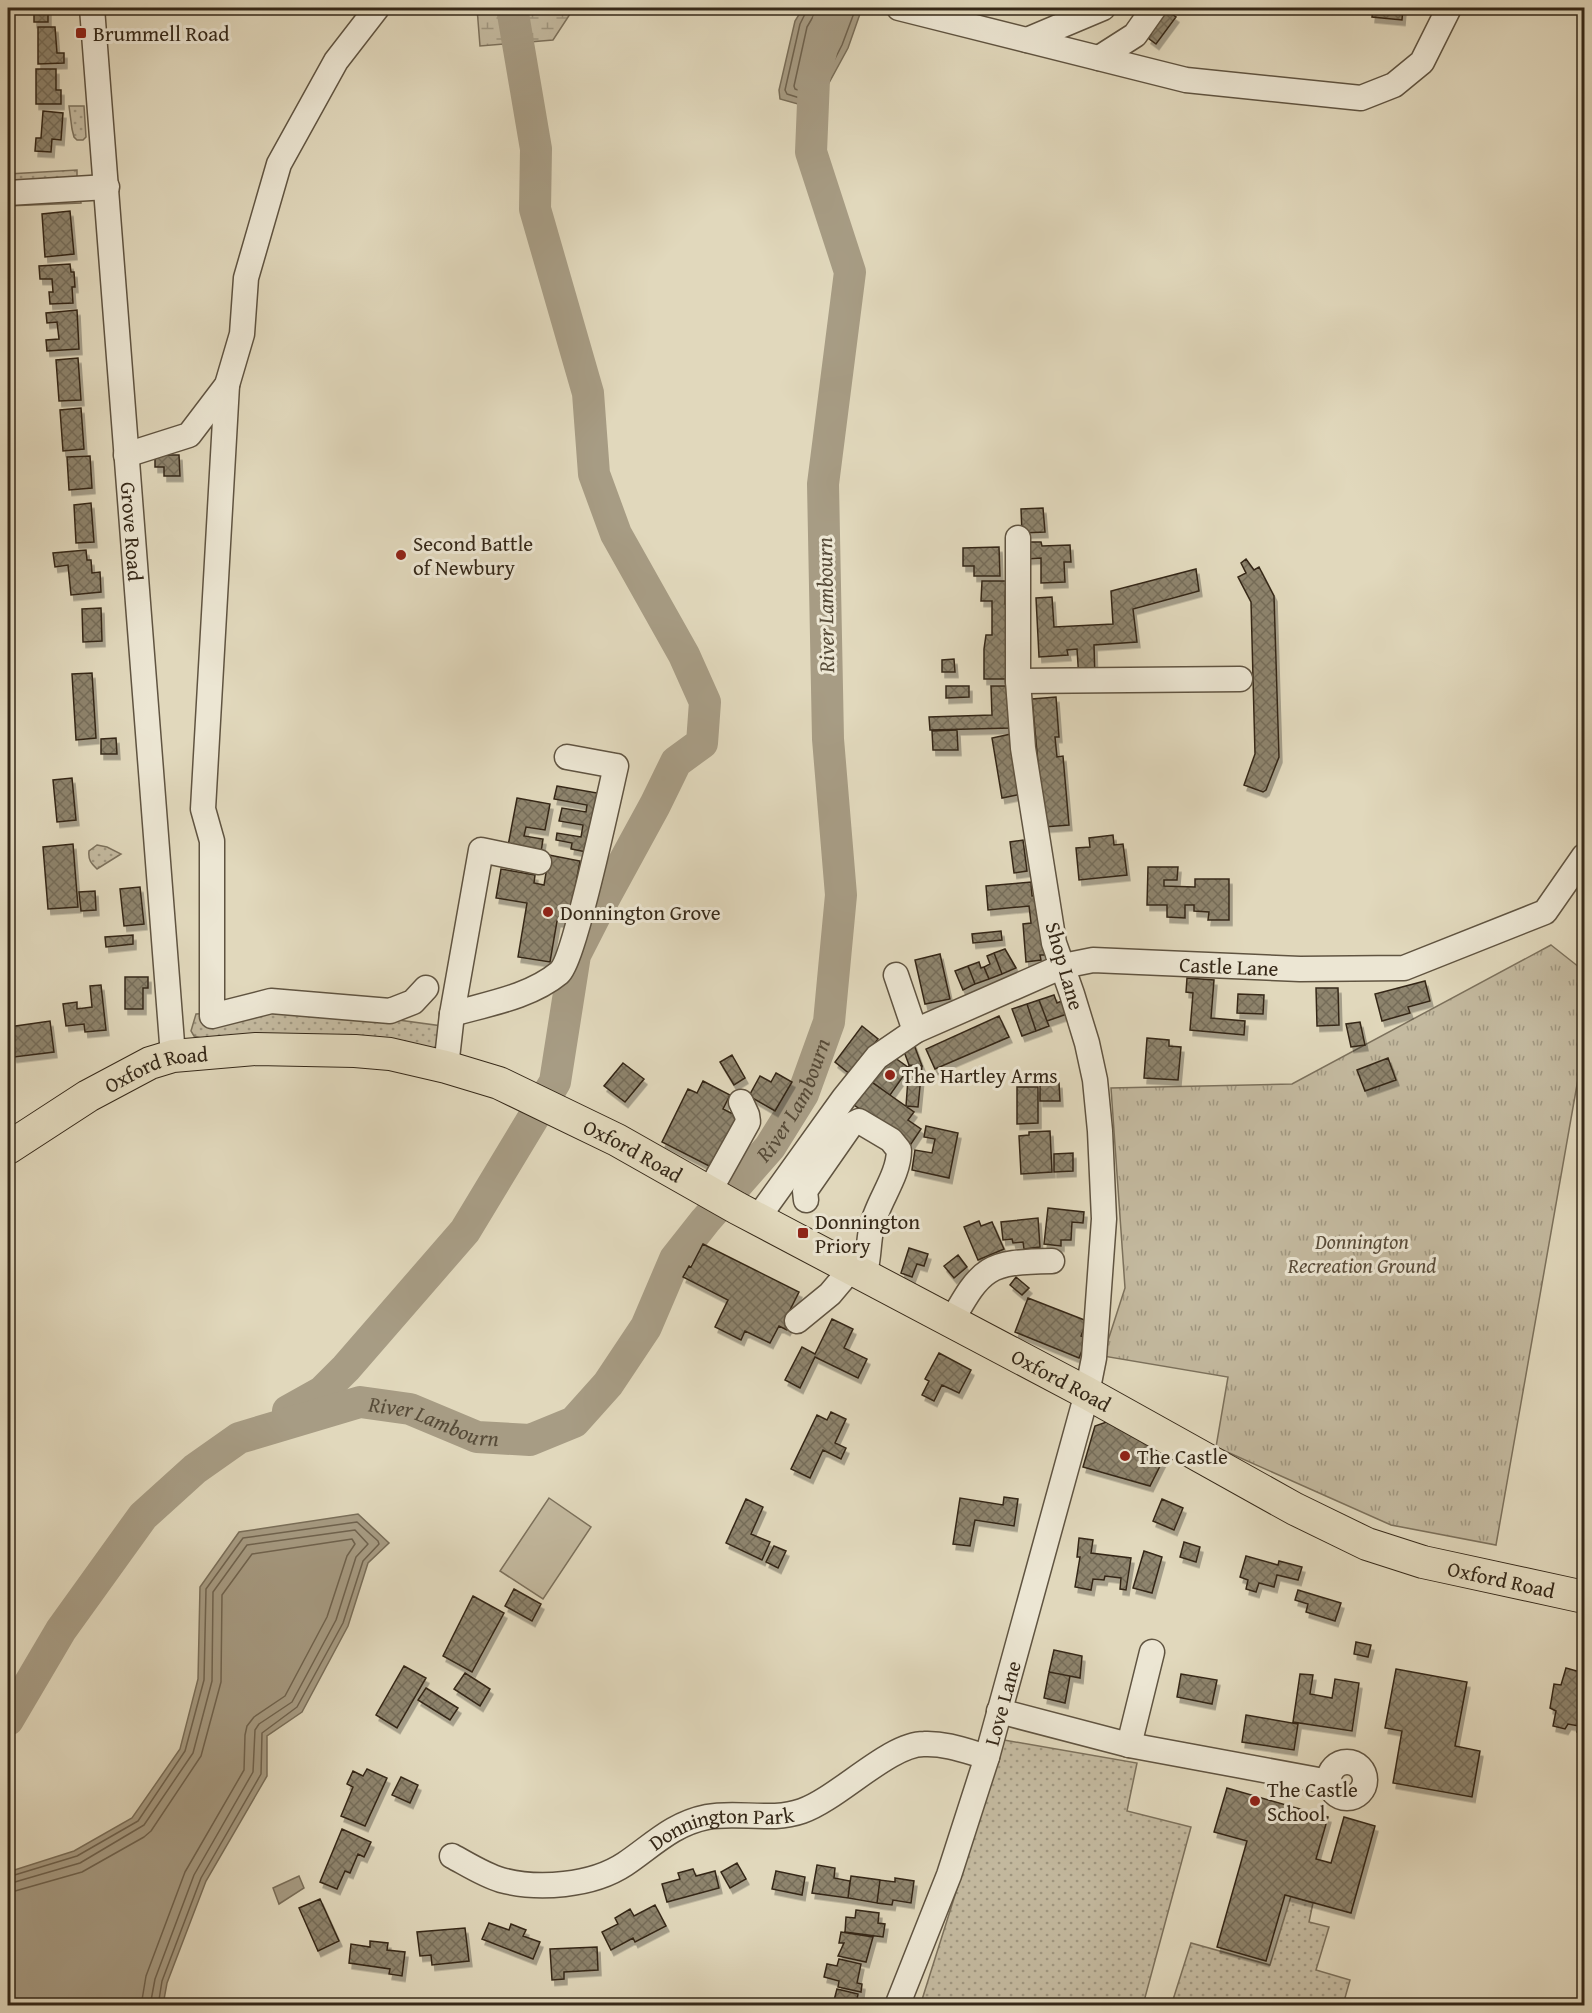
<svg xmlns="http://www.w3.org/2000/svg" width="1592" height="2013" viewBox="0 0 1592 2013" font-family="'Gentium Book Plus',serif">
  <defs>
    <pattern id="grass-dots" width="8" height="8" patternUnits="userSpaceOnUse" patternTransform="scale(1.5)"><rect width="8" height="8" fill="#c4baa0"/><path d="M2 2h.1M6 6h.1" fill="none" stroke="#a09781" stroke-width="1.8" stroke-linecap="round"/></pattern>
    <pattern id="wetland-marsh" width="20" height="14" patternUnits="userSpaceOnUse" patternTransform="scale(1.5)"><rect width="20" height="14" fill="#c4baa0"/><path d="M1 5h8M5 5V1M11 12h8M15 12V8" fill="none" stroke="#a09781"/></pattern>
    <pattern id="park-tufts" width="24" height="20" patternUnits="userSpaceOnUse" patternTransform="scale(1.5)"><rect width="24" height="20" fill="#c4baa0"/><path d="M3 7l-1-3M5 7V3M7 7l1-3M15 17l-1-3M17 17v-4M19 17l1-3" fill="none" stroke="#a09781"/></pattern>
    <pattern id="building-cross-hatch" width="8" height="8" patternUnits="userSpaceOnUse" patternTransform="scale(1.5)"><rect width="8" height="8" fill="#8e846d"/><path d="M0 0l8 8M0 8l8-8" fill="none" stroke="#756c59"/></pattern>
    <filter id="shadow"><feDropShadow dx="3" dy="5.5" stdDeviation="0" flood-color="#0004"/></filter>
  </defs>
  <rect width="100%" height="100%" fill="#e1d8bc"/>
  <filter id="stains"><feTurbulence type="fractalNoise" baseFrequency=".00333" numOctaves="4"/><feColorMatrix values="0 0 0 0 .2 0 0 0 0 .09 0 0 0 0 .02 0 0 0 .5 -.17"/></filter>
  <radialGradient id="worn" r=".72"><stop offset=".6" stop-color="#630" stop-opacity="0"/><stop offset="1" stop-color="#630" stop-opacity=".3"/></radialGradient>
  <path fill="url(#grass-dots)" stroke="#7c715c" stroke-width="1.5" d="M69 106H84L86 137 83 140H77L74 137 72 129Z
    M77 170V178L8 182V174Z
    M80 194 81 203 8 206V197Z
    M97 845 107 847 121 854 97 869C91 863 88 860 89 851Z
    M311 1008 442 1026 436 1052 201 1038 194 1036 191 1031 196 1014Z
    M1004 1740 1137 1763 1127 1811 1191 1827 1143 2005 920 2006Z
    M1291 1896 1313 1903 1309 1922 1329 1927 1316 1970 1350 1980 1343 2005 1171 2006 1191 1943 1270 1965Z"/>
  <path fill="url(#wetland-marsh)" stroke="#7c715c" stroke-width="1.5" d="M477 8H574L553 40 480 46Z"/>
  <path fill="url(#park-tufts)" stroke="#7c715c" stroke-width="1.5" d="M1551 945 1584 971V1045L1496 1545 1391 1525 1216 1447 1228 1377 1103 1356 1125 1288 1111 1088 1292 1084Z"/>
  <path fill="#c4baa0" stroke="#7c715c" stroke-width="1.5" d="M549 1498 591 1527 543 1599 500 1571Z"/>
  <path fill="#a79c84" stroke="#796e59" stroke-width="1.5" d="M803 8H857L861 11 848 48 824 92 805 106 780 99 779 90 795 21Z
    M358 1514 389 1543 368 1563 348 1626 302 1712 267 1736V1776L206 1881 167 1983 163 2005H8V1872L74 1851 132 1818 180 1749 198 1679 200 1587 239 1532Z
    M299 1876 304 1888 279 1904 273 1888Z"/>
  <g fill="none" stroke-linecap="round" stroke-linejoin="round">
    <path stroke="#6e624e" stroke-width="1.5" d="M808 8 800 24 785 90 787 94 803 99 820 88 842 45 854 13V8
      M815 8 814 15 807 27 794 86 795 89 801 91 814 82 836 42 847 8
      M825 8 823 19 816 30 809 62 811 65 814 64 827 38 838 8
      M8 1877 77 1856 138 1821 185 1751 204 1680 206 1589 243 1538 357 1522 378 1541 379 1544 363 1561 343 1623 297 1707 262 1733 261 1774 201 1878 162 1981 158 2006
      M8 1884 80 1863 144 1825 193 1753 212 1681 213 1592 247 1545 355 1530 368 1544 356 1557 336 1620 292 1702 259 1724 255 1730 253 1772 194 1875 155 1979 150 2006
      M8 1893 82 1872 144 1837 151 1831 201 1756 221 1682 222 1595 252 1554 352 1539 355 1544 347 1556 327 1617 285 1696 254 1717 247 1726 245 1735 244 1770 185 1872 146 1976 141 2006"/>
    <g stroke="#a79c84" stroke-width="32">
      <path d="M288 1411 322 1392 346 1368 465 1231 555 1082 575 955 601 904 655 805 676 762 702 743 705 702 684 655 616 534 594 474 588 393 535 209 536 149 512 8"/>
      <path id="s1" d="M8 1720 61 1630 143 1516 195 1469 239 1438 360 1402 410 1409 477 1437 530 1440 574 1422 608 1384 646 1327 675 1259 705 1221 770 1147 803 1094 829 1022 841 895 828 739 823 484 850 272 811 152 814 79 832 8"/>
    </g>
  </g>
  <path fill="url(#building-cross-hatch)" stroke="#352818" stroke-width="1.5" filter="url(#shadow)" d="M34 8H48V22H34Z
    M1373 8H1403L1402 20 1372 17Z
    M1166 10 1176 17 1156 44 1148 38 1151 34 1145 29 1160 19Z
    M38 27H55L57 53H64V63L38 64Z
    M36 69H56V90H61V104H36Z
    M43 111 63 113 61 140 52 139 51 152 35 151 36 138H41Z
    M70 211 74 254 45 257 42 214Z
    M70 264 71 272H74L75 287H72L73 303 50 304 49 292H53L52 279H40L39 266Z
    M77 310 79 349 47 351 46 340 59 339 57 322 47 323 46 313Z
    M78 358 81 400 59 401 56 360Z
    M81 408 84 449 63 451 60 410Z
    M155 455H179L180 476H164V467H155Z
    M90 456 92 488 69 490 67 457Z
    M91 503 94 542 76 543 74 505Z
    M1043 508 1045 532 1022 533 1021 509Z
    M1026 542H1041L1042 546 1070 545 1071 562H1064L1065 582 1041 583V558L1027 559Z
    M999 547 1000 576H974V566H963V548Z
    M86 550 87 560H91L92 573 100 572 101 592 71 595 68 565 55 567 53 553Z
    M1246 559 1254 570 1259 567 1274 596 1279 757 1266 790 1263 792 1244 785 1255 754 1251 602 1238 577 1246 573 1241 563Z
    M1196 569 1199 591 1133 609 1137 642 1094 645 1095 679 1079 680 1077 649 1067 650 1068 655 1039 657 1036 598 1052 597 1054 627 1113 624 1111 591Z
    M982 581H1006L1005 604H1011L1006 631V679H984V649L986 635H992V601H981Z
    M101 608 102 641 83 642 82 609Z
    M954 659 955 672H942V660Z
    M92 673 96 738 76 740 72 674Z
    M946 686H969V697L946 698Z
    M991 686H1010L1011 728 930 730 929 717 992 715Z
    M1056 697 1059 737H1055L1057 757 1063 756 1069 825 1044 827 1032 699Z
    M957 730 958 750H933L932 731Z
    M1011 734 1022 794 1002 798 992 738Z
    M116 738 117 754H101V739Z
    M72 778 76 820 57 822 53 780Z
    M557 786 603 794 592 853 571 849 572 843 556 840 557 833 581 837 583 825 559 821 562 808 586 812 587 805 554 799Z
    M517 798 550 804 545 830 526 827 524 836 543 839 541 852 508 846Z
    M1113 835 1114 845 1123 844 1127 875 1079 880 1076 848 1090 847 1089 838Z
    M1023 840 1027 871 1014 873 1010 842Z
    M73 844 78 907 48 909 43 847Z
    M549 855 580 861 569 923 557 921 550 962 518 957 527 903 496 898 501 869 535 875 534 883 544 885Z
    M1148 867H1178L1177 880H1164V886L1195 887V879H1229V920H1208L1209 912 1194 911V905H1185V918L1167 917V905H1147Z
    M1031 882 1032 896 1041 895 1047 955H1040L1041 960 1026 962 1023 924 1031 923 1029 906 988 910 986 886Z
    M140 887 144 924 124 926 120 889Z
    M95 891 96 910 81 911 79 892Z
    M1001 931 1002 940 973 943 972 934Z
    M133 935V944L106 947 105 937Z
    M1005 949 1016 968 1002 974 994 953Z
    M994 953 1002 974 989 979 984 967 990 964 987 956Z
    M940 954 950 999 925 1004 915 960Z
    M979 962 981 968 984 967 989 979 975 984 968 966Z
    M968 966 975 984 963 990 955 971Z
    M125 977H148V988H143V1009H125Z
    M1187 978 1214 980 1211 1018 1245 1021 1244 1035 1190 1030 1193 993 1186 992Z
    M1425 981 1430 1001 1408 1007 1410 1013 1382 1021 1375 994Z
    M101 985 106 1030 85 1032 84 1024 66 1026 63 1004 77 1002V1009L92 1007 90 986Z
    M1316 988H1338L1339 1025 1317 1026Z
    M1238 994 1264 995 1263 1014 1237 1013Z
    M1054 995 1057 1003 1062 1001 1067 1014 1047 1021 1039 1000Z
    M1039 1000 1049 1026 1036 1031 1027 1004Z
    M1027 1004 1036 1031 1022 1036 1012 1009Z
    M999 1016 1009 1037 935 1069 926 1049Z
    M50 1021 54 1052 14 1057 9 1027Z
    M1360 1022 1365 1045 1351 1047 1346 1024Z
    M862 1026 878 1039 851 1075 835 1062Z
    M1147 1038 1169 1040V1046L1181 1047 1178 1080 1144 1078Z
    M913 1042 922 1066 909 1065 902 1046Z
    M732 1055 745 1078 734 1085 720 1062Z
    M891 1055 909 1068 890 1095 872 1082Z
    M1388 1058 1396 1080 1365 1091 1357 1070Z
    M623 1063 644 1079 625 1102 604 1086Z
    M909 1065 922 1066 918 1107 906 1106Z
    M776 1073 792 1082 775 1111 749 1096 760 1076 771 1082Z
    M703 1081 730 1095 723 1109 739 1117 713 1168 662 1142 688 1089 697 1093Z
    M870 1081 914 1112 908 1120 921 1129 911 1144 854 1105Z
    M1040 1083H1059L1060 1101H1040Z
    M1017 1087H1038V1123L1017 1124Z
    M926 1126 958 1133 949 1178 912 1170 915 1150 932 1153 935 1139 924 1137Z
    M1050 1131 1052 1172 1021 1174 1019 1136 1029 1135V1132Z
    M1073 1153V1171L1054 1172V1154Z
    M1048 1208 1084 1212 1083 1223 1072 1222 1071 1240H1061V1246L1044 1244Z
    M1038 1218 1040 1247 1024 1249 1023 1242 1013 1243 1012 1239 1003 1240 1001 1222Z
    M979 1221 981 1226 992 1222 1004 1249 978 1260 964 1227Z
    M703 1244 799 1292 787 1316 793 1319 787 1330 779 1326 770 1343 745 1331 741 1340 715 1327 728 1300 683 1277 689 1266 691 1267Z
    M909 1248 928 1254 924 1266 917 1264 912 1277 901 1273Z
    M958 1255 967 1267 954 1278 944 1266Z
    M1016 1277 1029 1288 1022 1295 1010 1285Z
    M1028 1298 1087 1321 1081 1336 1087 1338 1079 1358 1015 1332Z
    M832 1319 853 1329 844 1348 867 1359 858 1378 815 1357 800 1388 785 1380 802 1347 815 1354Z
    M939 1353 971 1370 959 1393 942 1385 934 1401 922 1395 929 1381 925 1379Z
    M831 1412 846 1419 835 1443 846 1448 841 1459 823 1450 810 1478 791 1469 817 1415 827 1420Z
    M1115 1419 1170 1446 1150 1486 1083 1467 1095 1426Z
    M1004 1497 1018 1499 1014 1526 975 1520 970 1546 953 1544 960 1498 1003 1505Z
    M746 1499 763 1507 751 1534 770 1542 762 1560 726 1543Z
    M1162 1499 1183 1508 1174 1530 1153 1521Z
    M1079 1538 1093 1540 1091 1553 1131 1558 1126 1590 1120 1589 1121 1578 1105 1576 1104 1580 1093 1579 1091 1590 1075 1587 1080 1557H1077Z
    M1184 1542 1200 1547 1196 1562 1180 1557Z
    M774 1546 786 1551 778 1568 766 1562Z
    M1144 1551 1162 1557 1152 1593 1133 1588Z
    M1246 1556 1278 1565 1279 1561 1302 1567 1298 1580 1277 1575 1274 1587 1259 1583 1256 1592 1246 1589 1248 1580 1240 1577Z
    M514 1589 541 1604 532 1621 505 1606Z
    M1298 1590 1341 1603 1335 1621 1306 1612 1308 1604 1295 1600Z
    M473 1596 504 1613 472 1672 443 1656Z
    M1356 1642 1371 1645 1368 1657 1354 1654Z
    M1054 1650 1082 1656 1080 1678 1049 1672Z
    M404 1666 426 1678 397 1728 376 1715Z
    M1566 1668 1584 1673V1734L1577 1732 1579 1726 1568 1724 1565 1729 1553 1726 1556 1711 1550 1708 1554 1684 1561 1685Z
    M1396 1669 1467 1682 1455 1746 1480 1751 1472 1797 1393 1783 1402 1731 1385 1728Z
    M1049 1672 1070 1676 1065 1703 1044 1698Z
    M465 1673 490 1689 480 1706 454 1689Z
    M1181 1674 1217 1680 1212 1704 1177 1697Z
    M1300 1674 1313 1675 1310 1694 1332 1698 1335 1679 1359 1683 1352 1731 1293 1722Z
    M426 1688 458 1708 450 1720 418 1700Z
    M1246 1715 1298 1724 1294 1750 1242 1742Z
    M367 1769 387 1778 365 1826 341 1816 353 1787 347 1784 353 1771 363 1776Z
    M401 1777 418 1785 410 1803 392 1795Z
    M1227 1788 1328 1817 1316 1859 1331 1863 1344 1817 1375 1826 1351 1913 1285 1895 1266 1961 1217 1947 1247 1841 1214 1832Z
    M342 1829 371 1842 364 1857 358 1854 350 1873 345 1871 337 1889 320 1882Z
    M737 1863 746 1879 730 1888 721 1872Z
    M817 1865 835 1868 834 1878 850 1881 848 1898 812 1893Z
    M693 1869 696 1876 715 1871 719 1888 667 1902 662 1884 680 1879 678 1873Z
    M776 1871 805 1877 802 1895 772 1889Z
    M851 1876 880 1880 877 1903 848 1898Z
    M895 1878 914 1881 911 1903 893 1900 892 1905 877 1903 880 1880 895 1882Z
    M320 1899 339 1941 318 1951 299 1908Z
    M655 1905 666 1926 635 1942 633 1938 611 1950 602 1932 618 1924 615 1918 630 1909 634 1916Z
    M856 1910 879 1913 878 1923 885 1924 883 1937 845 1932 846 1917 855 1918Z
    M489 1923 509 1930 511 1924 526 1930 523 1936 540 1942 533 1959 482 1939Z
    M465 1928 469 1961 432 1965 431 1955 420 1956 417 1932Z
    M841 1932 873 1937 866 1962 838 1956 844 1943H839Z
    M370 1941 388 1943 387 1950 405 1952 402 1976 389 1974 390 1969 349 1963 351 1944 370 1947Z
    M597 1947 598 1970 564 1972V1979L552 1980 550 1949Z
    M839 1959 861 1964 857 1983 862 1984 861 1992 838 1987 839 1981 824 1977 827 1964 837 1966Z
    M837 1989 858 1994 856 2006H814L815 2000 833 2004Z"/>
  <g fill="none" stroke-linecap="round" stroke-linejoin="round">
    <defs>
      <g id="minor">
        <path id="s2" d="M92 8 173 1056"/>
        <path d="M899 8 1186 80 1361 98 1394 85 1422 62 1449 8"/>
        <path d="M1027 40 1103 8"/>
        <path d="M1099 58 1135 35 1154 8"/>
        <path d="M8 193 107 187"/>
        <path d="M227 385 203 809 212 841V1016L271 1001 390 1011 413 1002 426 988"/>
        <path d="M126 455 189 435 227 385 242 334 246 278 279 164 336 61 377 8"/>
        <path d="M1018 681 1240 679"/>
        <path d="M896 975 915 1031"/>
        <path d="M452 1014C487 1004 530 997 559 973 574 961 609 796 616 766L567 757"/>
        <path d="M446 1067 452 1014 481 850 539 862"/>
        <path d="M709 1192 748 1122 747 1115 741 1102"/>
        <path d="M806 1200 805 1191 851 1125 859 1121 891 1140 899 1150C899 1177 876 1203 871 1230 868 1246 869 1260 864 1276"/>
        <path id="s3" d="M757 1219 844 1098 877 1057 915 1031 1063 966 1093 960 1300 969 1404 968 1545 912 1584 856"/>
        <path d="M797 1321 830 1294 851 1269"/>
        <path d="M951 1322C982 1267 987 1262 1052 1261"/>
        <path d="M999 1711 1129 1745 1329 1782"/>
        <path d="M1129 1745 1152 1652"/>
        <circle cx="1347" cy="1780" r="18"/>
        <path id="s4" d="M452 1856C467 1864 484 1875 501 1880 538 1890 592 1886 625 1864 652 1846 672 1824 707 1817 738 1811 771 1822 802 1811 839 1798 889 1744 924 1744 946 1743 966 1751 987 1757"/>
        <path id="s5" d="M897 2006 949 1875 987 1757 1087 1393 1094 1358 1104 1219 1100 1131 1095 1080 1087 1043 1072 994 1054 943 1023 748 1018 681V538"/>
      </g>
      <g id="major">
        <path id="s6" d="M8 1148 88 1096 150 1063 173 1056 256 1049 355 1051 390 1054 446 1067 499 1083 617 1140 737 1208 1087 1393 1295 1509 1367 1544 1423 1562 1584 1597"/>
      </g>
    </defs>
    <use href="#minor" stroke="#605441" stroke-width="27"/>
    <use href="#major" stroke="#352818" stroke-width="34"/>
    <use href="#minor" stroke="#ece6d3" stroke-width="24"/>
    <use href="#major" stroke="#e1d8bc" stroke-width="32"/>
  </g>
  <g fill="#8f2418" stroke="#ece6d3" stroke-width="2">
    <rect x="75" y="27" width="12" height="12" rx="3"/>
    <circle cx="401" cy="555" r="6"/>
    <circle cx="548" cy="912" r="6"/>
    <circle cx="890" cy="1075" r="6"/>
    <rect x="797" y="1227" width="12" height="12" rx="3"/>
    <circle cx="1125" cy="1456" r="6"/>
    <circle cx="1255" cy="1801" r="6"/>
  </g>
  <g text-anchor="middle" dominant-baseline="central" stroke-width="6" stroke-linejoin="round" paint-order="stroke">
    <g font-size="21" fill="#352818" stroke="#ece6d3" text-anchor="start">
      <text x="93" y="33">Brummell Road</text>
      <text x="413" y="543">Second Battle<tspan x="413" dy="24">of Newbury</tspan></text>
      <text x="560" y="912">Donnington Grove</text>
      <text x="902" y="1075">The Hartley Arms</text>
      <text x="815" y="1221">Donnington<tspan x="815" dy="24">Priory</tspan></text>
      <text x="1137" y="1456">The Castle</text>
      <text x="1267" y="1789">The Castle<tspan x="1267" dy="24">School</tspan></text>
    </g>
    <g font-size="21" fill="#352818" stroke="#ece6d3">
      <text stroke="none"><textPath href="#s2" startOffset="525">Grove Road</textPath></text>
      <text transform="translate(1065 966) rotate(74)">Shop Lane</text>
      <text stroke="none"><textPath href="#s3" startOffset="576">Castle Lane</textPath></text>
      <text stroke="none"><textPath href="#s6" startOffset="170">Oxford Road</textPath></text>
      <text stroke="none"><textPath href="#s6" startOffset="670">Oxford Road</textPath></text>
      <text stroke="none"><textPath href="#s6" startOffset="1156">Oxford Road</textPath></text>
      <text stroke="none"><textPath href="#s6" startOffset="1642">Oxford Road</textPath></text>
      <text stroke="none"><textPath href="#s5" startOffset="321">Love Lane</textPath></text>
      <text stroke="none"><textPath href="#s4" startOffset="290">Donnington Park</textPath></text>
    </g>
    <g font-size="21" font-style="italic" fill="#594c3a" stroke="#ece6d3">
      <text x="1362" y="1241">Donnington<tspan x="1362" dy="24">Recreation Ground</tspan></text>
    </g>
    <g font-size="22" font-style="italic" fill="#574b38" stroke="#ece6d3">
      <text transform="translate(825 605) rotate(-91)">River Lambourn</text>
      <text stroke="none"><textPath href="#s1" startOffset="1112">River Lambourn</textPath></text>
      <text stroke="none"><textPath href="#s1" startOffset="572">River Lambourn</textPath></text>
    </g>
  </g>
  <rect width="1592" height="2013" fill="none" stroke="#e1d8bc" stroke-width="30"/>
  <rect x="9" y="9" width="1574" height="1995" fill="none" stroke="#352818" stroke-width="3"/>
  <rect x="15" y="15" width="1562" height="1983" fill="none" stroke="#352818" stroke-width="1.5"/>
  <rect width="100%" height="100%" filter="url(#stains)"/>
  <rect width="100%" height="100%" fill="url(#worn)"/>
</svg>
